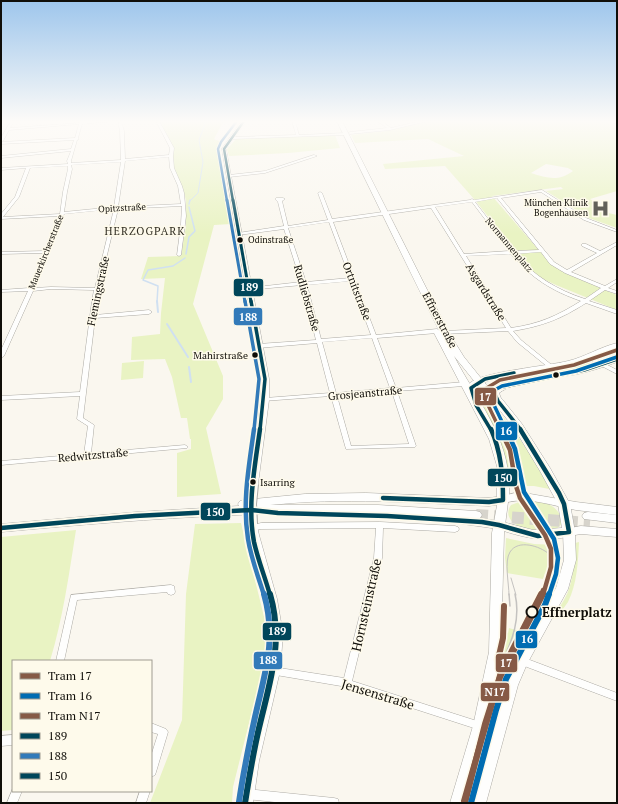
<svg xmlns="http://www.w3.org/2000/svg" width="618" height="804" viewBox="0 0 618 804" font-family="'PT Serif',serif">
  <rect width="100%" height="100%" fill="#faf7ef"/>
  <path fill="#e9f3c3" fill-rule="evenodd" d="M158 121H227L222 124 214 139 216 140 223 142 219 150 231 224 214 225 193 304 223 376V399L206 428 221 494 177 497V453L191 449V439H190L187 418H181L172 377 165 359 131 360 132 337 160 334 161 313 165 278 141 279 148 257 181 256 186 226V201L183 188 174 172 171 158 174 148 169 138Z
    M429 121H605L617 124V191L590 199 604 208 601 209 606 211 604 212 617 215V228L589 218 546 191 563 189 561 187 492 196 550 263 565 273 617 295V310L556 285 541 278 528 267 474 199 445 166 385 169 383 164 464 156 428 139 355 143 351 135 386 131ZM546 164 568 168 573 171C558 182 547 178 531 173Z
    M335 135 340 148 288 153 229 156 227 149 237 138Z
    M144 361 143 378 121 380 122 363Z
    M585 361 592 365 504 383V384L500 385 494 379 564 367Z
    M478 388 482 389C508 422 532 455 554 490L534 486H509C507 451 492 423 475 393L476 389Z
    M522 501C541 500 557 502 563 522 553 542 495 528 511 505Z
    M241 523 268 633 262 671 233 787 232 803H150L182 720 186 594 195 524Z
    M76 530C69 574 63 618 50 661H13V730L1 731V537Z
    M506 538 534 544 557 545 560 558 556 576 545 573 543 579 507 573 505 558Z
    M579 542C578 562 577 584 568 602 564 608 559 614 554 619L551 618C555 612 561 606 564 600 574 583 574 562 575 543Z
    M509 628 519 631 531 637 474 803H462L500 632 508 633Z"/>
  <g fill="none" stroke-linecap="round" stroke-linejoin="round">
    <path stroke="#d0e0f1" stroke-width="1" d="M190 201 198 193 203 162 199 140 205 124 203 121"/>
    <path stroke="#d0e0f1" stroke-width="1.5" d="M189 204 190 200
      M186 254 189 237 195 231 189 207
      M157 302 158 286 143 280 148 270 173 266 185 258"/>
    <path stroke="#d0e0f1" stroke-width="2" d="M157 301 158 312
      M167 324 188 357
      M189 367 191 382"/>
    <path stroke="#d7d4cc" stroke-width="12" stroke-dasharray="12 6" stroke-linecap="butt" d="M476 515 590 523"/>
    <defs>
      <path id="minor" d="M11 121H14L10 128 80 123V121H83V122L113 121 82 124 78 138 79 139 77 140 71 161V163L121 160 120 131 118 121H121L124 131 125 159 169 155 170 148 156 121H159L174 148 173 156 174 168 182 186 184 193 186 216 181 255 179 256 177 255 181 224 182 206 118 209 96 301 95 315 149 310 152 312 149 314 95 318 83 418 94 425 91 453 185 445 188 447 187 448 1 465V461L84 454 88 426 77 419 80 396 1 400V396L80 392 92 301 94 290 51 289 33 291 4 356 1 358V350L28 291 1 292V290L29 288 44 253 1 254V252L45 251 59 216 1 219V214L15 197 26 168 1 170V168L68 164 67 161 71 151 1 158V156L71 149 74 140 1 144V142L75 138 79 124 9 130 3 141 1 142V138ZM169 157 170 168 178 186 181 204 118 207 125 161ZM121 162 114 207 64 212 67 192 72 169 71 165ZM68 166V169L63 192 60 214 3 217 19 197 30 168ZM114 209 95 288 51 287 34 288 64 214Z
        M292 121H295L299 135 345 133 347 134 345 135 232 139 230 138 232 137 296 135Z
        M377 121H381L391 128 421 121H428L390 130 350 134 348 133 350 132 387 128Z
        M314 155 317 156 265 173 229 177 227 176 229 175 265 171Z
        M542 190 586 218 617 230V232L584 220 541 192 501 198 554 262 567 270 597 253 582 246V244H586L600 251 617 242V245L571 272 605 286 617 279V282L608 288 617 291V294L605 290 589 301 617 310V314L586 303C561 319 543 326 513 331L521 340 553 366 554 367 553 368H549L517 342 508 331 443 334 442 333 445 331 506 328 431 208 333 222 376 335 437 329 440 331 437 333 377 338 396 388 464 382 467 384 464 386 397 391 416 446 415 447 346 449 331 396 263 401 262 400 265 398 330 393 317 343 258 348 255 346 258 344 316 340 302 285 248 290 246 289 248 288 301 282 284 229 238 235 236 234 238 233 284 226 278 202 276 200V198H283L285 199 282 201 288 226 328 220 318 193 320 192 322 193 332 219 470 200 472 199 474 200ZM497 198 539 250 513 251 475 202ZM472 202 509 251 464 254 435 207ZM329 222 350 278 306 282 288 228ZM541 252 550 264 565 273 601 288 585 299C557 290 534 276 515 254ZM511 254C531 278 552 291 581 301 557 316 539 324 511 328L466 256ZM351 281 371 335 321 339 307 285ZM372 338 390 388 336 393 322 342ZM392 392 409 444 351 446 337 396Z
        M588 355 617 370V374L586 358 585 357Z
        M380 522 455 526 458 527 459 529 458 531 455 532 383 528 382 558 352 681 480 722 483 723 485 726 483 729 480 730 347 687 270 674 269 671 270 668 273 667 344 678 374 558 376 528 261 529 252 531 249 530 248 528 249 526 261 523Z
        M171 585 174 586 175 592 174 594 171 595 168 594 167 592 77 600 64 661H56L71 595Z
        M522 657 617 693V701L519 664 518 661 519 658Z
        M151 723 166 729 168 732 156 772 155 775 151 777V756L158 734 151 732Z
        M13 735V745L1 746V736Z
        M13 788V791H22L17 803H7Z
        M246 789 334 798 338 799 339 803H284L246 799 242 798 241 794 242 790Z
        M140 791H150L146 803H136Z"/>
      <path id="secondary" d="M242 121H246L226 149 269 379V400L258 484 257 487H249L248 484 261 400V379L222 149Z
        M610 121H617V124L610 122Z
        M617 343V348L574 365 490 380 477 386 474 397H468C466 392 466 387 470 383 482 372 548 366 568 361 585 357 600 347 617 343Z
        M617 357V362C604 367 591 371 578 374 557 378 516 380 499 393L502 401 501 403H495L490 392 496 386 506 383 583 368Z
        M519 492 576 502 617 507V515C603 513 590 512 576 510 553 506 531 497 508 502L504 533 501 652 487 726 466 803H450L473 726 489 652 492 533 498 500 499 497Z
        M252 520 256 521 259 535 277 599 283 634 280 671 259 761 253 803H237L245 761 266 671 271 634 265 599 247 535V524L248 521Z
        M581 526 617 529V537L581 534 575 535 576 560 568 589 527 664 518 685 486 803H470L504 685 517 657 556 588 564 560 563 532 565 529Z"/>
      <path id="primary" d="M337 121H342L449 333 464 357 493 393 502 399 522 424 550 468 570 504 575 532 573 535C546 544 521 537 495 528L493 525 495 522 499 521 533 530 562 528 558 504 540 471 514 428 494 403 487 397 454 356C476 399 510 438 509 488 509 493 510 498 507 503L503 504 499 503 497 500V466L489 439 434 333 435 331H439Z"/>
      <path id="trunk" d="M366 493 489 498 503 496 507 497 509 500 507 503 489 506C416 503 342 497 270 505H378L476 511 480 512 482 515 480 518 503 522 505 525 503 528 499 529 463 524 459 523 457 520 458 518C306 506 153 518 1 532V524L137 512 239 506 238 504 240 501 244 500 305 494Z
        M588 512 617 515V523L584 519 582 516 584 513Z"/>
    </defs>
    <use href="#minor" stroke="#acaaa4" stroke-width="1"/>
    <use href="#secondary" stroke="#acaaa4" stroke-width="1"/>
    <use href="#primary" stroke="#acaaa4" stroke-width="1"/>
    <use href="#trunk" stroke="#acaaa4" stroke-width="1"/>
    <use href="#minor" fill="#fefefd" fill-rule="evenodd"/>
    <use href="#secondary" fill="#fefefd" fill-rule="evenodd"/>
    <use href="#primary" fill="#fefefd" fill-rule="evenodd"/>
    <use href="#trunk" fill="#fefefd" fill-rule="evenodd"/>
    <path stroke="#c4c2c0" stroke-width="1" d="M511 578 516 595
      M509 595C509 584 504 561 510 552 518 539 540 546 549 554 553 559 554 563 556 568"/>
    <path stroke="#c4c2c0" stroke-width="1.5" d="M509 594 510 606
      M506 653C515 634 520 615 515 594"/>
    <defs>
      <path id="secondary-bridge" d="M252 524 251 504 253 484"/>
    </defs>
    <use href="#secondary-bridge" stroke="#acaaa4" stroke-width="12" stroke-linecap="butt"/>
    <use href="#secondary-bridge" stroke="#fefefd" stroke-width="10"/>
    <defs>
      <path id="bus-1-far4" d="M233 201 224 149 244 121"/>
      <path id="bus-1-far3" d="M233 200 251 302"/>
      <path id="bus-1-far2" d="M251 301 265 379 260 430"/>
      <path id="bus-1-far1" d="M260 429C255 466 247 505 254 542 258 560 265 577 270 595"/>
      <path id="bus-1" d="M245 803C249 778 253 753 259 728 270 681 284 642 270 594"/>
      <path id="bus-2-far4" d="M227 201 218 149 221 142 237 121"/>
      <path id="bus-2-far3" d="M227 200 245 302"/>
      <path id="bus-2-far2" d="M245 301 259 379 254 430"/>
      <path id="bus-2-far1" d="M254 429C249 466 242 502 248 539 251 558 258 576 264 595"/>
      <path id="bus-2" d="M239 802C243 774 249 745 255 717 265 672 277 640 264 594"/>
      <path id="bus-3-far1" d="M491 430 476 405 471 388 485 379 514 373
        M521 430 498 401 494 392 498 388 584 370 617 359"/>
      <path id="bus-3" d="M383 498 489 502 503 500C503 475 501 452 491 429
        M1 528 135 516 251 510 278 513 387 516 482 522 499 525 538 536 569 532 564 504 559 493 520 429"/>
    </defs>
    <use href="#bus-1-far4" stroke="#fefaeb" stroke-width="4"/>
    <use href="#bus-1-far3" stroke="#fefaeb" stroke-width="5"/>
    <use href="#bus-1-far2" stroke="#fefaeb" stroke-width="6"/>
    <use href="#bus-1-far1" stroke="#fefaeb" stroke-width="8"/>
    <use href="#bus-1" stroke="#fefaeb" stroke-width="9"/>
    <use href="#bus-2-far4" stroke="#fefaeb" stroke-width="4"/>
    <use href="#bus-2-far3" stroke="#fefaeb" stroke-width="5"/>
    <use href="#bus-2-far2" stroke="#fefaeb" stroke-width="6"/>
    <use href="#bus-2-far1" stroke="#fefaeb" stroke-width="8"/>
    <use href="#bus-2" stroke="#fefaeb" stroke-width="9"/>
    <use href="#bus-3-far1" stroke="#fefaeb" stroke-width="6"/>
    <use href="#bus-3" stroke="#fefaeb" stroke-width="8"/>
    <use href="#bus-1-far4" stroke="#00465a" stroke-width="2.5"/>
    <use href="#bus-1-far3" stroke="#00465a" stroke-width="3"/>
    <use href="#bus-1-far2" stroke="#00465a" stroke-width="3.5"/>
    <use href="#bus-1-far1" stroke="#00465a" stroke-width="4.5"/>
    <use href="#bus-1" stroke="#00465a" stroke-width="6"/>
    <use href="#bus-2-far4" stroke="#327ab9" stroke-width="2.5"/>
    <use href="#bus-2-far3" stroke="#327ab9" stroke-width="3"/>
    <use href="#bus-2-far2" stroke="#327ab9" stroke-width="3.5"/>
    <use href="#bus-2-far1" stroke="#327ab9" stroke-width="4.5"/>
    <use href="#bus-2" stroke="#327ab9" stroke-width="6"/>
    <use href="#bus-3-far1" stroke="#00465a" stroke-width="3.5"/>
    <use href="#bus-3" stroke="#00465a" stroke-width="4.5"/>
    <defs>
      <path id="tram-1-far2" d="M500 430 488 405 485 389 500 380 574 365 617 350"/>
      <path id="tram-1-far1" d="M500 429 510 450 516 486 520 498 545 535 551 549V567L543 595"/>
      <path id="tram-1" d="M465 803 485 724 500 677 543 594"/>
      <path id="tram-2-far2" d="M506 430 494 405 491 392 502 386 576 371 617 357"/>
      <path id="tram-2-far1" d="M506 429 515 449 524 492 554 539 558 558 556 574 549 595"/>
      <path id="tram-2" d="M471 803 496 710 506 679 545 605 549 594"/>
      <path id="tram-3-far1" d="M541 595 543 590"/>
      <path id="tram-3" d="M498 660 503 638 504 606
        M464 801 501 672 541 594"/>
    </defs>
    <use href="#tram-1-far2" stroke="#fefaeb" stroke-width="6"/>
    <use href="#tram-1-far1" stroke="#fefaeb" stroke-width="8"/>
    <use href="#tram-1" stroke="#fefaeb" stroke-width="9"/>
    <use href="#tram-2-far2" stroke="#fefaeb" stroke-width="6"/>
    <use href="#tram-2-far1" stroke="#fefaeb" stroke-width="8"/>
    <use href="#tram-2" stroke="#fefaeb" stroke-width="9"/>
    <use href="#tram-3-far1" stroke="#fefaeb" stroke-width="8"/>
    <use href="#tram-3" stroke="#fefaeb" stroke-width="9"/>
    <use href="#tram-1-far2" stroke="#865a46" stroke-width="3.5"/>
    <use href="#tram-1-far1" stroke="#865a46" stroke-width="4.5"/>
    <use href="#tram-1" stroke="#865a46" stroke-width="6"/>
    <use href="#tram-2-far2" stroke="#006cb2" stroke-width="3.5"/>
    <use href="#tram-2-far1" stroke="#006cb2" stroke-width="4.5"/>
    <use href="#tram-2" stroke="#006cb2" stroke-width="6"/>
    <use href="#tram-3-far1" stroke="#865a46" stroke-width="4.5"/>
    <use href="#tram-3" stroke="#865a46" stroke-width="6"/>
  </g>
  <linearGradient id="sky" x2="0" y2="1"><stop stop-color="#9ec6ec"/><stop offset="0.52" stop-color="#fdfbf8"/><stop offset="1" stop-color="#fdfbf8" stop-opacity="0"/></linearGradient>
  <rect width="618" height="234" fill="url(#sky)"/>
  <defs>
    <symbol id="hospital-bare" viewBox="-9 -9 18 18"><path d="M-5-5h3v3.5h4V-5h3V5h-3V1.5h-4V5h-3Z" fill="#62605a" stroke="#fefaeb" stroke-width="2.5" paint-order="stroke"/></symbol>
  </defs>
  <g fill-rule="evenodd">
    <use href="#hospital-bare" x="588" y="196" width="25" height="25"/>
  </g>
  <g fill="#100e09" stroke="#fefaeb" stroke-width="1.5">
    <circle cx="240" cy="240" r="3.5"/>
    <circle cx="255" cy="355" r="3.5"/>
    <circle cx="556" cy="375" r="3.5"/>
    <circle cx="253" cy="482" r="3.5"/>
  </g>
  <circle fill="#fefaeb" stroke="#100e09" stroke-width="2" cx="532" cy="612" r="5.5"/>
  <g text-anchor="middle" dominant-baseline="central" stroke-width="3" stroke-linejoin="round" paint-order="stroke">
    <g font-size="9" fill="#100e09" stroke="#fefaeb" text-anchor="end">
      <text x="588" y="203">München Klinik<tspan x="588" dy="10">Bogenhausen</tspan></text>
    </g>
    <g font-size="9" fill="#100e09" stroke="#fefaeb">
      <text transform="translate(122 208) rotate(-3)">Opitzstraße</text>
      <text transform="translate(509 245) rotate(50)">Normannenplatz</text>
      <text transform="translate(46 252) rotate(-68)">Mauerkircherstraße</text>
    </g>
    <g font-size="9" fill="#100e09" stroke="#fefaeb" text-anchor="start">
      <text x="248" y="240">Odinstraße</text>
    </g>
    <g font-size="10" fill="#100e09" stroke="#fefaeb" text-anchor="end">
      <text x="248" y="355">Mahirstraße</text>
      <text x="260" y="482" text-anchor="start">Isarring</text>
    </g>
    <g font-size="11" letter-spacing="1" fill="#322f24" stroke="#fefaeb">
      <text x="145" y="231">HERZOGPARK</text>
    </g>
    <g font-size="11" fill="#100e09" stroke="#fefaeb">
      <text transform="translate(98 291) rotate(-78)">Flemingstraße</text>
      <text transform="translate(357 291) rotate(69)">Ortnitstraße</text>
      <text transform="translate(486 292) rotate(58)">Asgardstraße</text>
      <text transform="translate(307 298) rotate(74)">Rudliebstraße</text>
      <text transform="translate(440 320) rotate(62)">Effnerstraße</text>
      <text transform="translate(365 393) rotate(-5)">Grosjeanstraße</text>
      <text transform="translate(93 455) rotate(-5)">Redwitzstraße</text>
    </g>
    <g font-size="13" fill="#100e09" stroke="#fefaeb">
      <text transform="translate(366 605) rotate(-77)">Hornsteinstraße</text>
      <text transform="translate(378 694) rotate(17)">Jensenstraße</text>
    </g>
    <g font-size="13" font-weight="bold" fill="#100e09" stroke="#fefaeb" text-anchor="start">
      <text x="542" y="612">Effnerplatz</text>
    </g>
  </g>
  <g stroke="#fefaeb" stroke-width="1.5">
    <rect x="233" y="278" width="31" height="19" rx="4" fill="#00465a"/>
    <rect x="233" y="307" width="30" height="19" rx="4" fill="#327ab9"/>
    <rect x="474" y="387" width="23" height="19" rx="4" fill="#865a46"/>
    <rect x="495" y="421" width="23" height="20" rx="4" fill="#006cb2"/>
    <rect x="487" y="468" width="31" height="19" rx="4" fill="#00465a"/>
    <rect x="200" y="502" width="31" height="19" rx="4" fill="#00465a"/>
    <rect x="262" y="622" width="30" height="19" rx="4" fill="#00465a"/>
    <rect x="515" y="630" width="23" height="19" rx="4" fill="#006cb2"/>
    <rect x="253" y="651" width="30" height="19" rx="4" fill="#327ab9"/>
    <rect x="495" y="653" width="23" height="20" rx="4" fill="#865a46"/>
    <rect x="480" y="682" width="30" height="20" rx="4" fill="#865a46"/>
  </g>
  <g font-size="11" text-anchor="middle" font-weight="bold" fill="#fff">
    <text x="249" y="291">189</text>
    <text x="248" y="321">188</text>
    <text x="485" y="401">17</text>
    <text x="506" y="435">16</text>
    <text x="503" y="482">150</text>
    <text x="215" y="516">150</text>
    <text x="277" y="635">189</text>
    <text x="527" y="643">16</text>
    <text x="268" y="664">188</text>
    <text x="506" y="667">17</text>
    <text x="495" y="696">N17</text>
  </g>
  <rect width="618" height="804" fill="none" stroke="#100e09" stroke-width="4"/>
  <rect x="12" y="660" width="140" height="132" fill="#fefaeb" stroke="#9f9c91"/>
  <rect x="20" y="673" width="20" height="6" fill="#865a46" stroke="#9f9c91"/>
  <text x="48" y="680" font-size="12" fill="#100e09">Tram 17</text>
  <rect x="20" y="693" width="20" height="6" fill="#006cb2" stroke="#9f9c91"/>
  <text x="48" y="700" font-size="12" fill="#100e09">Tram 16</text>
  <rect x="20" y="713" width="20" height="6" fill="#865a46" stroke="#9f9c91"/>
  <text x="48" y="720" font-size="12" fill="#100e09">Tram N17</text>
  <rect x="20" y="733" width="20" height="6" fill="#00465a" stroke="#9f9c91"/>
  <text x="48" y="740" font-size="12" fill="#100e09">189</text>
  <rect x="20" y="753" width="20" height="6" fill="#327ab9" stroke="#9f9c91"/>
  <text x="48" y="760" font-size="12" fill="#100e09">188</text>
  <rect x="20" y="773" width="20" height="6" fill="#00465a" stroke="#9f9c91"/>
  <text x="48" y="780" font-size="12" fill="#100e09">150</text>
</svg>
